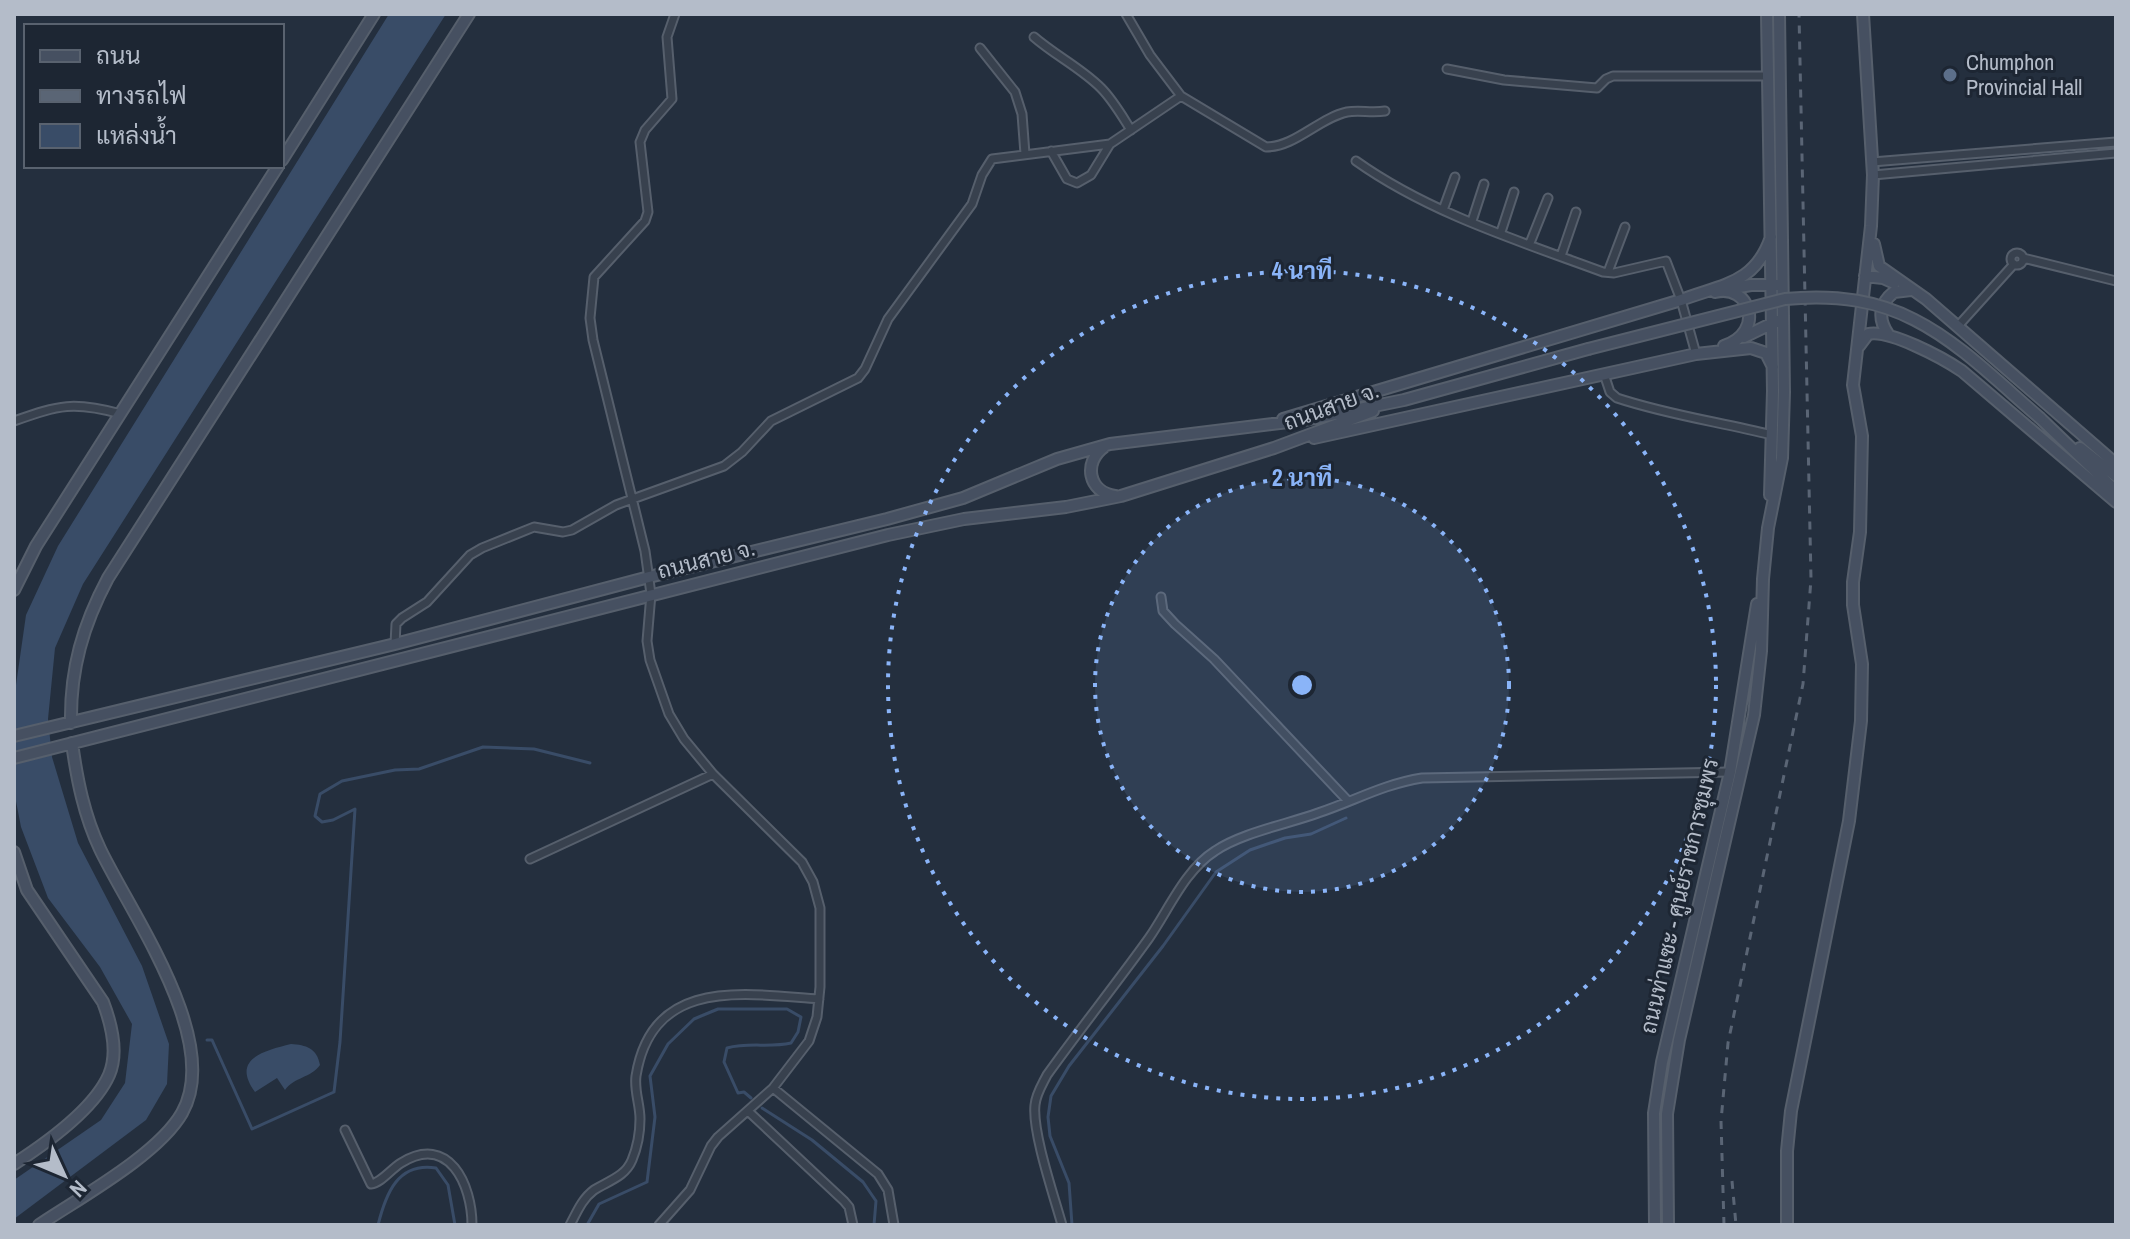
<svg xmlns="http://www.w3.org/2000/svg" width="2130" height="1239" viewBox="0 0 2130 1239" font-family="'Archivo Narrow',Sarabun,sans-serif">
  <rect width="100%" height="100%" fill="#242f3e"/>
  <path fill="#394c67" d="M389 14H446L83 584 55 648 48 719 52 757 78 843 142 966 169 1044 167 1084 146 1120 14 1219V1180L101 1120 125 1083 132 1024 100 967 48 898 21 827 14 791V699L26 615 58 546Z
    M291 1044C306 1045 317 1048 320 1065 311 1078 294 1077 285 1090L277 1078 255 1092C231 1059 263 1051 291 1044Z"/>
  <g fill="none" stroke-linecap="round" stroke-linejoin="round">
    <path stroke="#394c67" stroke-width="3" d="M207 1040H212L252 1129 334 1092 340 1042 355 809 333 820 322 822 315 816 320 794 342 781 395 770 419 769 483 747 534 749 590 763
      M762 1108 812 1140 863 1182 876 1201 874 1225
      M378 1225C386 1193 398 1162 436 1168L448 1185 455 1225
      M587 1225 599 1204 647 1182 655 1117 650 1076 668 1044 694 1019 718 1009H787L801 1017 798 1032 791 1043C769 1048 749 1042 727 1048L724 1062 738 1093 744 1092 751 1098
      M1072 1225 1069 1183 1050 1136 1048 1117 1051 1096 1069 1066 1163 946 1216 872 1250 850 1285 838 1311 834 1346 818"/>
    <defs>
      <path id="street" d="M1126 14 1150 55 1181 96 1266 147C1295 147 1319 118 1347 112 1358 110 1373 113 1385 111
        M1034 37C1056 56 1081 68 1101 88 1113 100 1122 116 1131 130
        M980 48 1015 92 1022 114 1025 154
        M1447 69 1504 80 1597 88 1606 79 1613 76H1768
        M1051 151 1067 179 1077 183 1091 175 1110 144
        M1356 161C1429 213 1519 241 1603 272L1614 273 1666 261 1681 300 1696 354
        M1872 162 2116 142
        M1873 175 2116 153
        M1443 210 1455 177
        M1472 221 1484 184
        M1501 232 1514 192
        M1530 243 1548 198
        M2011 259a6 6 0 1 1 12 0a6 6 0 1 1-12 0Z
        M1561 256 1576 212
        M2023 258 2116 281
        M1608 272 1625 227
        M1958 326 2014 264
        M1604 374 1610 392 1617 398C1668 415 1720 422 1772 435
        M14 421C60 405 73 401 121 414
        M1161 597 1163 611 1175 624 1214 659 1348 801
        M395 644 396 624 402 618 427 602 470 555 482 548 534 527 563 532 572 530 616 505 724 466 742 452 771 421 858 378 865 369 888 319 972 204 982 175 992 159 1110 144 1181 96
        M530 859 713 774
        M773 1088 878 1174 888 1190 894 1225
        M748 1111 844 1201 849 1207 853 1225
        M345 1130 371 1184C381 1183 391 1169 401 1163 449 1133 472 1185 472 1225
        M570 1225C577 1212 582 1199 594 1190 608 1181 625 1177 632 1160 637 1148 640 1132 640 1119 640 1104 634 1091 636 1076 652 976 745 994 819 999
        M659 1225 690 1190 711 1146 718 1137 773 1088 809 1041 817 1017 820 987V908L813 882 802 862 713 774 684 739 669 714 650 660 647 641 651 594 645 551 593 340 590 318 594 277 645 221 648 212 640 142 645 130 672 99 667 37 675 14
        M1062 1225C1054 1196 1032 1132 1035 1105 1036 1094 1042 1085 1047 1075 1080 1029 1116 984 1149 938 1169 909 1185 870 1215 851 1241 833 1288 824 1318 813 1354 801 1384 784 1422 778L1730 772"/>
      <path id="secondary" d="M1767 14 1773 391 1770 495
        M282 160 374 14
        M1874 244 1879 266 1926 299 2116 464
        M1865 276 1883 278 1894 283
        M1727 289 1751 285H1778
        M1715 292C1750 283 1766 332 1724 346
        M1888 334C1877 318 1880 303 1894 292L1911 290
        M1744 337 1777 321
        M1859 346 1868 334C1889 329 1943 358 1962 371L2116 502
        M2040 418 2116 491
        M1283 419 1681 300C1723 284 1755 284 1771 237
        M1314 438 1696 354 1751 348 1766 353 1773 367
        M1104 447C1083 462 1088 492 1115 496
        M2080 448 2116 476
        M14 590 36 546 278 166
        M71 723C70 669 83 625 108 578L469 14
        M14 736 395 644 649 577 887 519 963 498 1057 459 1110 444 1305 420 1404 400 1588 349
        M14 758 888 535 964 519 1066 507 1121 496 1274 448 1373 411
        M14 852 27 890 103 1002C111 1023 119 1052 109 1075 94 1109 45 1144 14 1164
        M39 1225C79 1198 158 1155 182 1113 223 1041 131 914 100 849 84 815 77 780 72 743
        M1655 1225 1654 1113 1662 1062 1730 772 1757 604
        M1668 1225 1667 1114 1679 1040 1754 715 1761 651 1763 579 1768 528 1782 458 1784 392 1779 14
        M1787 1225V1151L1791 1111 1849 821 1861 721 1862 664 1853 605V582L1860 532 1862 436 1853 385 1871 226 1873 175 1863 14"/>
    </defs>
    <use href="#street" stroke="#565f6c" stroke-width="11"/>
    <use href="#secondary" stroke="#565f6c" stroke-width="14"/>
    <use href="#street" stroke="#38414e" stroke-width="7"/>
    <use href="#secondary" stroke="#465061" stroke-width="10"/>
    <path stroke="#5a6575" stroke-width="3" stroke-dasharray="8 8" stroke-linecap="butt" d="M1732 1181 1736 1225
      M1724 1225 1721 1121 1728 1043 1803 684 1811 579 1799 14"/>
    <defs>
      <path id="secondary-bridge" d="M1588 349 1785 299C1907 287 1955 344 2040 418"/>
    </defs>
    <use href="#secondary-bridge" stroke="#565f6c" stroke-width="14" stroke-linecap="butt"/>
    <use href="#secondary-bridge" stroke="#465061" stroke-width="10"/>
  </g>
  <circle cx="1302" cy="685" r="207" fill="#8ab4f8" fill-opacity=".12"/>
  <g fill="none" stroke="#8ab4f8" stroke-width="4" stroke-dasharray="4 8">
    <circle cx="1302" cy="685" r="207"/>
    <circle cx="1302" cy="685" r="414"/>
  </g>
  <circle fill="#5c6f8a" stroke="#1d2633" stroke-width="3" cx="1950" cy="75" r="8"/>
  <g text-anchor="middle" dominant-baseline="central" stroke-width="6" stroke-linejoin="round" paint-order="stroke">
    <g font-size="22" fill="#b4bcc9" stroke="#1d2633" text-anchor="start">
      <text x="1966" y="62">Chumphon<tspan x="1966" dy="25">Provincial Hall</tspan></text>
    </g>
    <g font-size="22" fill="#b4bcc9" stroke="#1d2633">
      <text transform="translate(1331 406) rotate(-20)">ถนนสาย จ.</text>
      <text transform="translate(706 559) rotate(-14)">ถนนสาย จ.</text>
      <text transform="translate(1679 896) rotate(-77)">ถนนท่าแซะ - ศูนย์ราชการชุมพร</text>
    </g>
  </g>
  <circle cx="1302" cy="685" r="12" fill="#8ab4f8" stroke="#1d2633" stroke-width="4"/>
  <g font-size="24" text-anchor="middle" font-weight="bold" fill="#8ab4f8" stroke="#1d2633" stroke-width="6" stroke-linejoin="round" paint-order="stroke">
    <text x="1302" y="279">4 นาที</text>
    <text x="1302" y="486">2 นาที</text>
  </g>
  <rect width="2130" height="1239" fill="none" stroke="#b4bcc9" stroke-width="32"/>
  <rect x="24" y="24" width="260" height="144" fill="#1d2633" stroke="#59626f" stroke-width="2"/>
  <rect x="40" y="50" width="40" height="12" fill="#465061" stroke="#59626f" stroke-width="2"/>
  <text x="96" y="64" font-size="24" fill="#b4bcc9">ถนน</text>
  <rect x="40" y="90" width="40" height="12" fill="#5a6575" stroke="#59626f" stroke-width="2"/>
  <text x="96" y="104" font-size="24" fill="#b4bcc9">ทางรถไฟ</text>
  <rect x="40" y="124" width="40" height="24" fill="#394c67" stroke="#59626f" stroke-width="2"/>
  <text x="96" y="144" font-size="24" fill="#b4bcc9">แหล่งน้ำ</text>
  <g transform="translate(64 1175) rotate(134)" stroke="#1d2633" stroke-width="6" paint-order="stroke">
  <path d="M0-6L14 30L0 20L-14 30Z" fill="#b4bcc9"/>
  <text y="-12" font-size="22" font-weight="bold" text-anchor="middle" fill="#b4bcc9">N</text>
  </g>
</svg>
